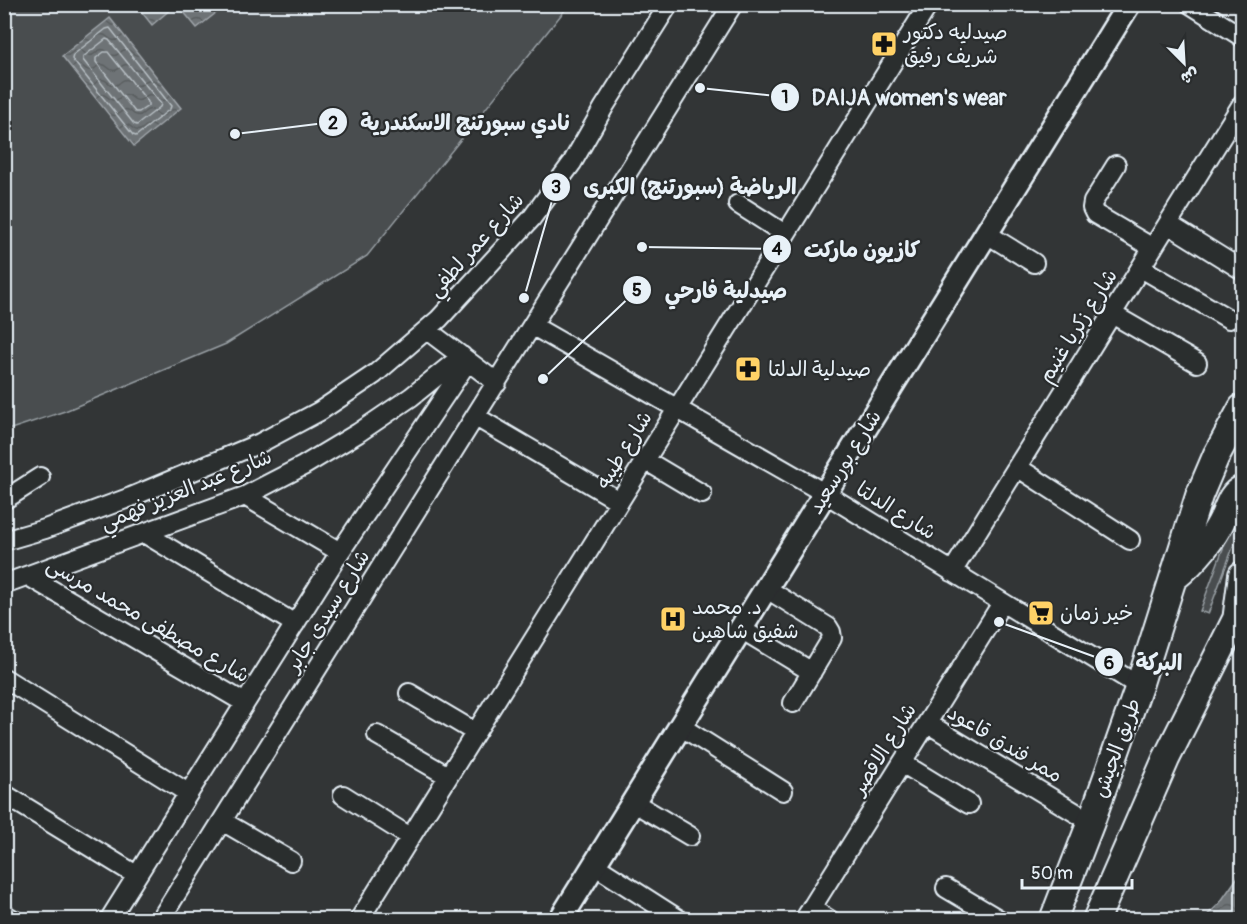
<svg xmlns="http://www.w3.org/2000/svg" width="1247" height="924" viewBox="0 0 1247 924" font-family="Pangolin,'Playpen Sans Arabic',sans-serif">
  <defs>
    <pattern id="water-waves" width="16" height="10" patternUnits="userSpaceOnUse" patternTransform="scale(1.5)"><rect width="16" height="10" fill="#6e7376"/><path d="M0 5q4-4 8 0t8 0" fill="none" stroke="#5a5e60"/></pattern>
  </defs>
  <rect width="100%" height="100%" fill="#323536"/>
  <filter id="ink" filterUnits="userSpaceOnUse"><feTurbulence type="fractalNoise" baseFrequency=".0167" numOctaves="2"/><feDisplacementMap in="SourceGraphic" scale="12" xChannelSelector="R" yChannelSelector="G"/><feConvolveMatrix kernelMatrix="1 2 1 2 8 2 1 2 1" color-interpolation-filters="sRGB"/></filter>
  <g filter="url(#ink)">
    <path fill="#494d4f" stroke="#989fa4" stroke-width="1.5" d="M4 5H569L367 256 226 344 65 411 5 431Z
      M1242 504V523L1208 614 1200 611 1238 508Z"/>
    <path fill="url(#water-waves)" stroke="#9fa5aa" stroke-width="1.5" d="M136 5H168L171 9 152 25Z
      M178 5H226L197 28Z
      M110 18 181 108 134 146 62 56Z
      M1242 871V919H1203L1219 904Z"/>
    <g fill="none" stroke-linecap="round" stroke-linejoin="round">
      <path stroke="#b7bfc4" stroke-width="1.5" d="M110 28 171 106 170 109 136 136 133 135 72 59 73 55 106 29Z
        M106 39 109 40 161 104 160 107 137 125 134 124 83 60V57Z
        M104 52H108L148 102V106L139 112H135L96 62V58Z"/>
      <defs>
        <path id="minor" d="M1190 4 1242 37
          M1116 165 1093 202 1092 208 1095 214 1153 248
          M738 204 785 234
          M1168 224 1242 270
          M987 234 1034 263
          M1141 268 1229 319
          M1112 314 1197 363
          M533 326 826 494 1139 686
          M427 330 497 383
          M476 417 619 501
          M645 460 702 494
          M1017 467 1130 540
          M245 496 340 552
          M4 500 40 477
          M144 533 295 624
          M4 541 45 529 131 497 260 443 320 411 375 374 439 319 531 219 572 163 604 107 669 4
          M952 572 1242 104
          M28 576 245 703
          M4 584 245 496 303 466 358 433 411 397 462 356
          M767 589 828 627 831 632 832 638 793 703
          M741 629 812 672
          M4 678 188 793
          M409 693 475 732
          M927 723 1091 822
          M680 726 783 791
          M377 735 448 776
          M902 763 969 804
          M4 794 136 875
          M343 795 410 837
          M633 802 690 836
          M222 821 291 861
          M594 865 680 920
          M946 888 1000 920
          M811 908 830 920
          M4 914 14 920
          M109 920 340 552 468 361
          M160 920 733 4
          M359 920 929 4
          M804 920 1002 603"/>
        <path id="major" d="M560 920 1129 4"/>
        <path id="highway" d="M1173 579C1195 561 1212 542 1224 516 1229 505 1231 494 1242 489
          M1236 621 1242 575
          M1053 920 1091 822 1139 686 1199 496 1216 456 1242 408
          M1096 920 1166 759 1242 607"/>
      </defs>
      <use href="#minor" stroke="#e8f1f8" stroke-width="22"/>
      <use href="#major" stroke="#e8f1f8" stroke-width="27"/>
      <use href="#highway" stroke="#e8f1f8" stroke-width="30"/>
      <use href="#minor" stroke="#2a2d2e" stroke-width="18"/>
      <use href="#major" stroke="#2a2d2e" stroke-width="22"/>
      <use href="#highway" stroke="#2a2d2e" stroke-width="26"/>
    </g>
  </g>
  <defs>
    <symbol id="pharmacy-square" viewBox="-11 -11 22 22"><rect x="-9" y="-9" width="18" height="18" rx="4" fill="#ffd166" stroke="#2a2d2e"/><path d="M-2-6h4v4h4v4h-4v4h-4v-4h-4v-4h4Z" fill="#111"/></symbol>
    <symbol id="supermarket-square" viewBox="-11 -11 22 22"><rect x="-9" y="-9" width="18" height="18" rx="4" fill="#ffd166" stroke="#2a2d2e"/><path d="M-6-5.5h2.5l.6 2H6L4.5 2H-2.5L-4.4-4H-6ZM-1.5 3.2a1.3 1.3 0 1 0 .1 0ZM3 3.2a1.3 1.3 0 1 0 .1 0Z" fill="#111"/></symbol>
    <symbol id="hospital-square" viewBox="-11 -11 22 22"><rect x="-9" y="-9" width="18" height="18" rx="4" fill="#ffd166" stroke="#2a2d2e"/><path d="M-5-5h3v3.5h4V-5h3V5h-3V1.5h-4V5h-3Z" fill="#111"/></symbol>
  </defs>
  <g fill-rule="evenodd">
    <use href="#pharmacy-square" x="869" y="29" width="30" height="30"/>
    <use href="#pharmacy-square" x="733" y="354" width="30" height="30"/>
    <use href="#supermarket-square" x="1026" y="598" width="30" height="30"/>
    <use href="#hospital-square" x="658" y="604" width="30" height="30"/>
  </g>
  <g text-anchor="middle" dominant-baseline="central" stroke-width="4.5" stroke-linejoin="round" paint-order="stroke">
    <g font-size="21" fill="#e8f1f8" stroke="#2a2d2e" text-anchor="start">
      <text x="904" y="32">صيدليه دكتور<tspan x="904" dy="24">شريف رفيق</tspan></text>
      <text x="768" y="369">صيدلية الدلتا</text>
      <text x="692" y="607">د. محمد<tspan x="692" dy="24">شفيق شاهين</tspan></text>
      <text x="1060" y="613">خير زمان</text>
    </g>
    <g font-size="21" fill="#e8f1f8" stroke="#2a2d2e">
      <text transform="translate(476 245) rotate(-48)">شارع عمر لطفي</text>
      <text transform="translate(1078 326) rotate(-58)">شارع زكريا غنيم</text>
      <text transform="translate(624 450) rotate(-58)">شارع طيبه</text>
      <text transform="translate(845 462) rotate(-58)">شارع بورسعيد</text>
      <text transform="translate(186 490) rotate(-22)">شارع عبد العزيز فهمي</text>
      <text transform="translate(896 511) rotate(32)">شارع الدلتا</text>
      <text transform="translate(328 611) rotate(-58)">شارع سيدى جابر</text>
      <text transform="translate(148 620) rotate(30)">شارع مصطفى محمد مرسى</text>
      <text transform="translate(1005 744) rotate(31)">ممر فندق قاعود</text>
      <text transform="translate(1117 748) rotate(-70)">طريق الجيش</text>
      <text transform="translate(884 749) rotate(-58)">شارع الاقصر</text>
    </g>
  </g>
  <path fill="none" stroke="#e8f1f8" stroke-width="2" d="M700 88L785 97M235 134L333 122M524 298L556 187M642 247L777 249M543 379L637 290M999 622L1109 662"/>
  <g fill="#e8f1f8" stroke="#2a2d2e" stroke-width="2">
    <circle cx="700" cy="88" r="6"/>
    <circle cx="235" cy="134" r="6"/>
    <circle cx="524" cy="298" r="6"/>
    <circle cx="642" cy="247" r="6"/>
    <circle cx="543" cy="379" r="6"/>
    <circle cx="999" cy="622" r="6"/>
    <circle cx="785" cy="97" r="15"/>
    <circle cx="333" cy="122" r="15"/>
    <circle cx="556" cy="187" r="15"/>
    <circle cx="777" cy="249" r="15"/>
    <circle cx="637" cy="290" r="15"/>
    <circle cx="1109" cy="662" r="15"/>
  </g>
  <g font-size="18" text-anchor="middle" font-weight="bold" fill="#111">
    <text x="785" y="103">1</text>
    <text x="333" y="129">2</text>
    <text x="556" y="193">3</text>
    <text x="777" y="255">4</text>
    <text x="637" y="296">5</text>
    <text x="1109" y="669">6</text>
  </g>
  <g font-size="22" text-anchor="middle" font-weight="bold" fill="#e8f1f8" stroke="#2a2d2e" stroke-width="4.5" stroke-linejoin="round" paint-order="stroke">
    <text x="909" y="105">DAIJA women's wear</text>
    <text x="465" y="130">نادي سبورتنج الاسكندرية</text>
    <text x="690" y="194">الرياضة (سبورتنج) الكبرى</text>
    <text x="862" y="257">كازيون ماركت</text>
    <text x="726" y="298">صيدلية فارحي</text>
    <text x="1159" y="670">البركة</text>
  </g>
  <rect width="1247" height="924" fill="none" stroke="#2a2d2e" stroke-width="24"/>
  <rect x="12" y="12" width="1223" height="900" fill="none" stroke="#e8f1f8" stroke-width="2" filter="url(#ink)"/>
  <g transform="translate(1184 63) rotate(156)" stroke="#2a2d2e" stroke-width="4.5" paint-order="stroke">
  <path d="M0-4.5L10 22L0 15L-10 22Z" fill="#e8f1f8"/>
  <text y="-9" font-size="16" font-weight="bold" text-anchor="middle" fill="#e8f1f8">ش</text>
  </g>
  <path d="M1022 879v9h110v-9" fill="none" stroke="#e8f1f8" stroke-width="3"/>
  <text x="1031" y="879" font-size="18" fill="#e8f1f8" stroke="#2a2d2e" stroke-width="4.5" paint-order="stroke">50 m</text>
</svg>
